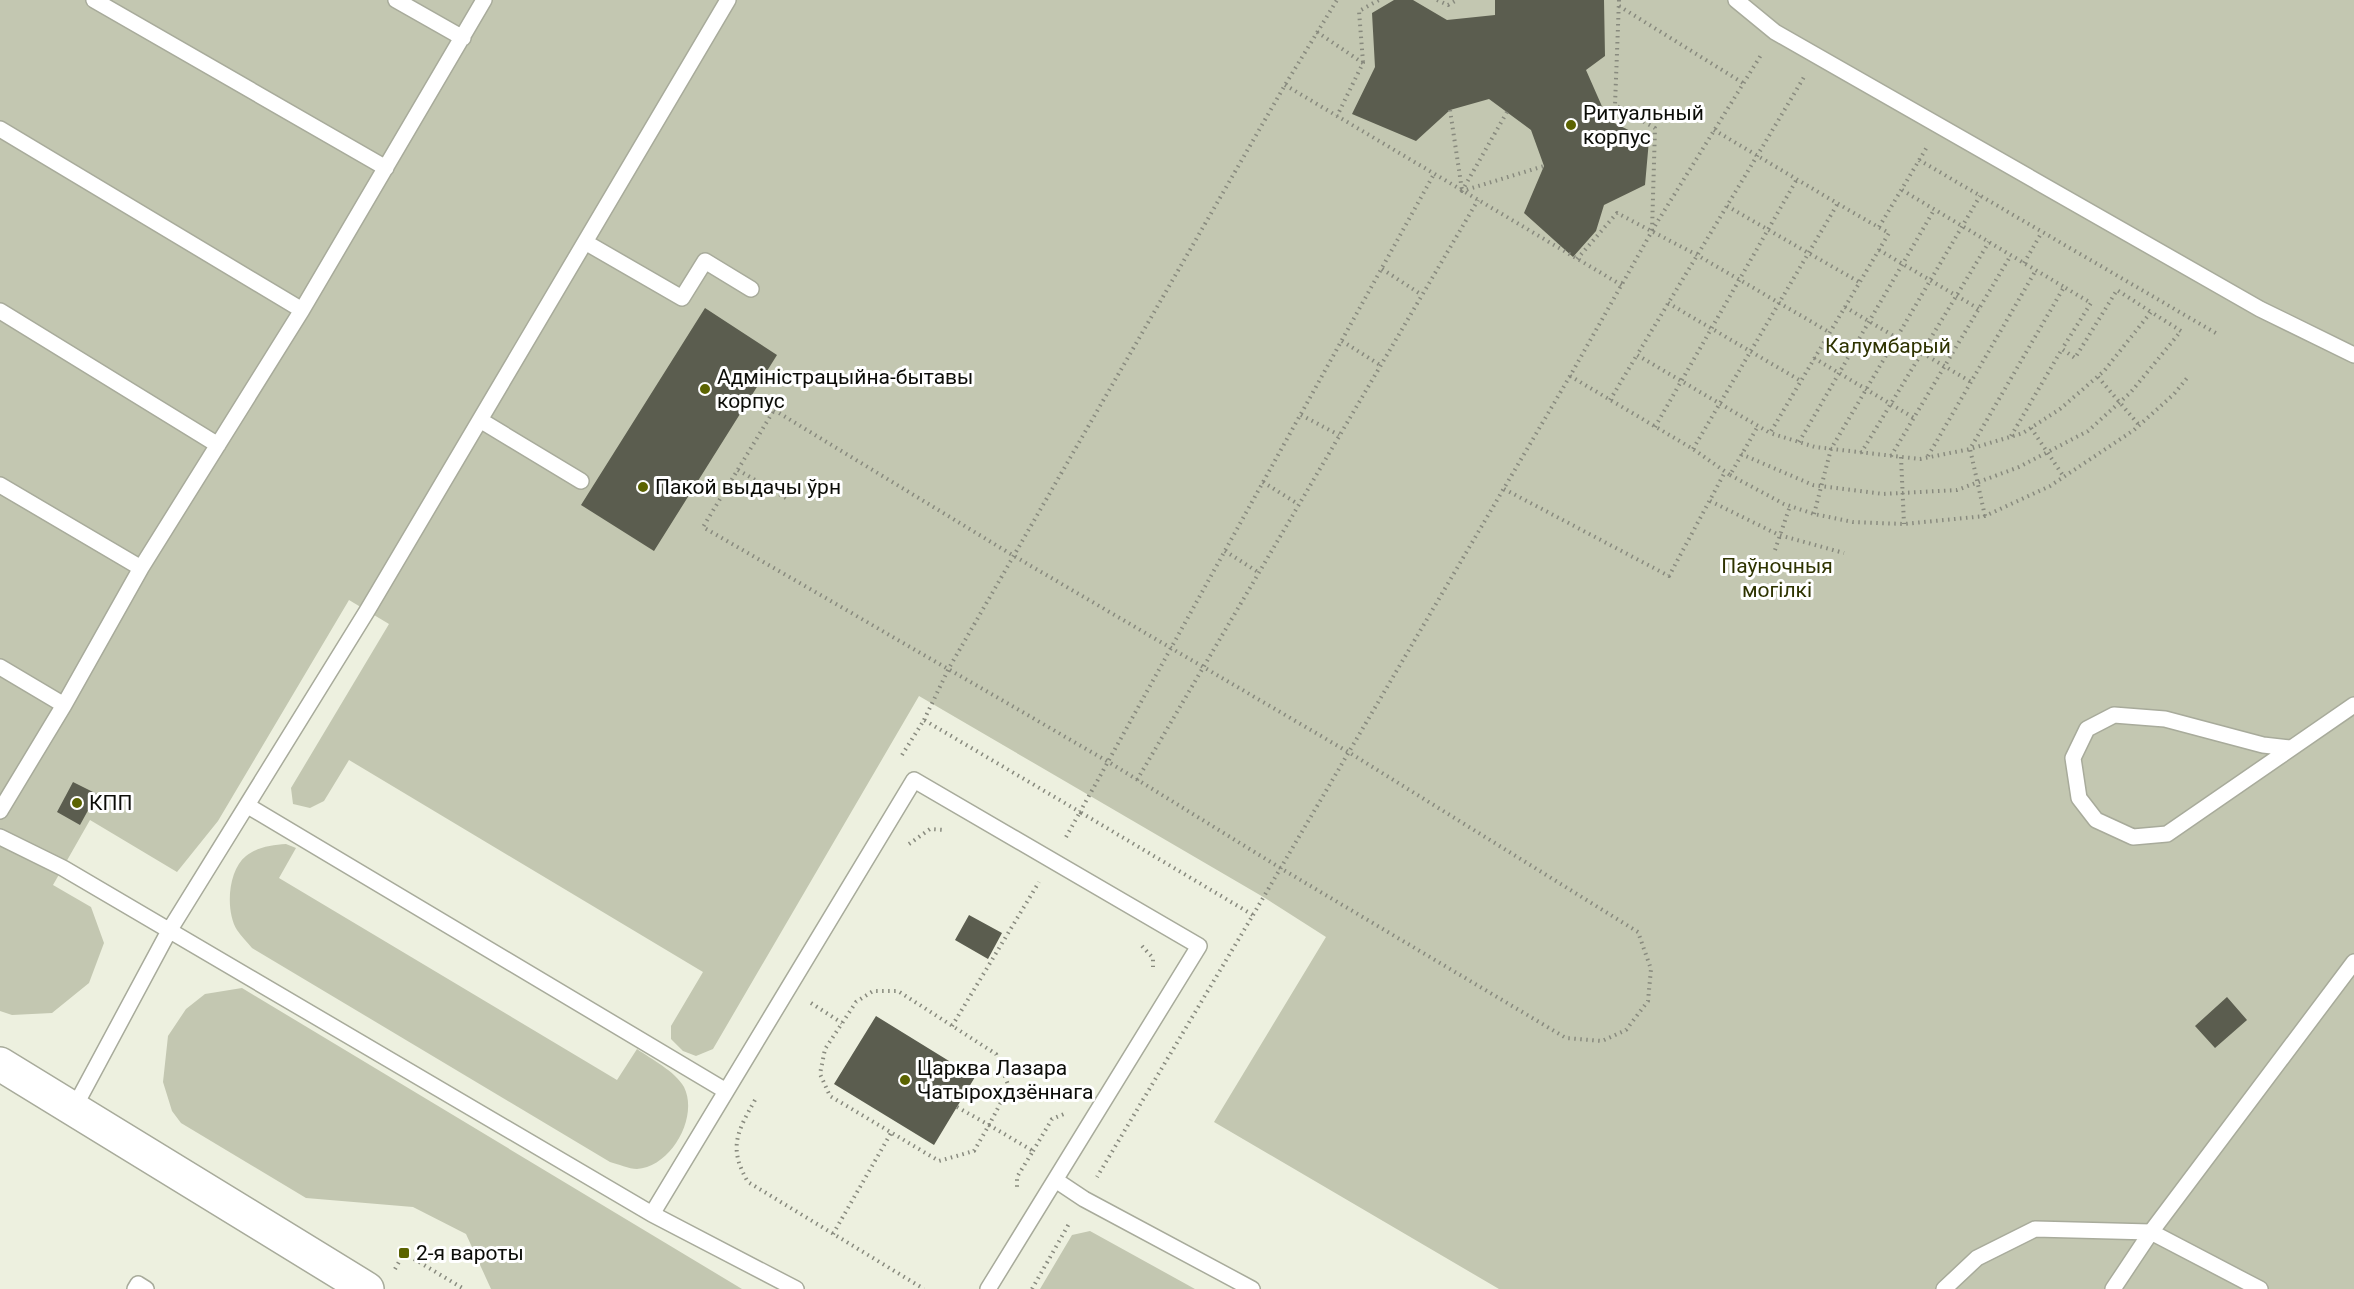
<svg xmlns="http://www.w3.org/2000/svg" width="2354" height="1289" viewBox="0 0 2354 1289" font-family="Roboto,sans-serif">
  <rect width="100%" height="100%" fill="#edf0df"/>
  <path fill="#c3c7b1" d="M0 0H2354V1289H1499L1214 1122 1326 937 1265 898 919 696 713 1049 696 1056 683 1051 671 1039V1026L703 972 349 760 324 801 310 808 293 804 291 788 389 624 349 600 218 821 177 872 90 820 53 885 91 907 104 943 89 983 52 1013 12 1015 0 1011Z
    M286 844 296 848 279 878 617 1080 637 1049C651 1059 675 1071 684 1087 699 1117 671 1167 637 1169 629 1169 618 1164 610 1162L252 948C247 942 241 936 237 930 225 911 228 870 246 856 257 847 272 845 286 844Z
    M242 988 742 1289H491L466 1234 413 1207 306 1198 181 1123 172 1111 163 1082 168 1036 186 1009 205 994Z
    M1090 1231 1195 1289H1040L1072 1235Z"/>
  <path fill="#5b5d4f" d="M1394 0H1413L1447 20 1495 15V0H1604L1605 56 1586 70 1608 120 1649 140 1645 185 1604 205 1596 231 1573 257 1524 213 1544 166 1531 130 1489 99 1450 110 1416 141 1352 114 1375 67 1372 13Z
    M705 308 777 355 654 551 581 505Z
    M73 782 97 794 80 825 57 812Z
    M969 915 1002 933 988 959 955 940Z
    M2227 997 2247 1020 2215 1048 2195 1026Z
    M876 1016 975 1077 934 1145 834 1084Z"/>
  <g fill="none" stroke-linecap="round" stroke-linejoin="round">
    <defs>
      <path id="service" d="M94 0 386 168
        M396 0 463 38
        M1736 0 1775 32 2260 309 2354 355
        M0 129 302 310
        M585 242 682 298 705 261 751 289
        M0 311 218 445
        M480 420 581 481
        M0 485 141 568
        M0 667 64 705
        M2290 748 2263 745 2165 719 2114 715 2087 729 2073 758 2079 798 2096 820 2133 837 2167 834 2354 705
        M248 806 726 1091
        M0 811 64 705 141 568 302 310 484 0
        M0 837 63 868 652 1214 796 1289
        M74 1108 169 931 367 611 728 0
        M1057 1181 1084 1199 1252 1289
        M652 1214 914 780 1199 946 988 1289
        M135 1289 138 1284 146 1289
        M1944 1289 1977 1258 2035 1229 2151 1232 2260 1289
        M2113 1289 2151 1232 2354 962"/>
      <path id="secondary" d="M0 1064 367 1289"/>
    </defs>
    <use href="#service" stroke="#a8ab9b" stroke-width="18"/>
    <use href="#secondary" stroke="#a8ab9b" stroke-width="36"/>
    <path stroke="#888a7e" stroke-width="4" stroke-dasharray="1.5 4.5" stroke-linecap="butt" d="M1437 0 1448 5 1457 0
      M1619 0 1615 105 1655 128 1652 231
      M1619 6 1743 83
      M1317 32 1363 63 1337 116
      M1363 62 1359 11 1379 0
      M1285 85 1623 286
      M1450 110 1462 190
      M1507 112 1462 191 1544 166
      M1714 130C1772 164 1830 200 1889 233L1770 433 1637 355C1693 262 1749 170 1804 77
      M1919 160 2219 335
      M1902 190 2064 287
      M1727 206 1859 282
      M1879 227 1927 147
      M1879 250 1979 309
      M1577 259 1617 213 1697 255 1829 332
      M2024 263 2042 232
      M1382 269 1422 295
      M1668 303 1801 381
      M1845 307 1971 382
      M1342 341 1380 365
      M1814 358 1914 418
      M1570 376 1693 449 1730 475 1758 426
      M2098 377 2139 425
      M1610 400 1637 355
      M774 410 1014 556 1350 753 1638 932 1651 969 1648 1001 1626 1030 1602 1041 1566 1038 1282 869 1107 761 703 527Z
      M1301 415 1339 435
      M1655 427 1797 179
      M2031 428 2064 477
      M2011 436 2062 349 2075 358 2117 290 2151 312
      M1799 442 1934 210
      M1693 449 1838 203
      M1861 453 1989 242
      M1741 454 1813 485 1883 494 1957 490 2019 467 2088 431 2131 392 2181 331 2151 312 2104 371 2060 409 2023 433 1970 449 1920 459 1815 447 1770 433
      M1891 456 2011 255
      M1928 456 2036 270
      M1901 457 1904 524
      M738 470 786 498
      M1730 475 1784 504 1814 514 1853 522 1904 524 1985 516 2050 486 2134 430 2174 394 2187 378
      M1263 482 1298 504
      M1504 489 1669 576 1725 472
      M1710 501 1779 535 1844 553
      M1814 514 1831 449 1980 196
      M1985 516 1970 449 2064 287 2091 303 2062 349
      M1775 550 1790 506
      M1225 551 1258 572
      M924 720 949 668 1285 85 1337 0
      M902 755 924 720 1080 812 1434 174
      M1137 780 1478 200
      M1066 837 1080 812 1253 915 1097 1177
      M909 844 930 829 945 830
      M1253 915 1570 376 1656 224 1761 55
      M1142 946 1153 958V967
      M811 1003 842 1023
      M952 1026 1039 882
      M755 1100C737 1132 728 1148 748 1182L924 1289
      M957 1107 989 1125 1009 1087 996 1054 898 991H873L856 1002 825 1049 820 1074 830 1096 939 1161 974 1151 989 1125 1033 1151 1017 1177V1190
      M1033 1151 1052 1119 1064 1114
      M833 1234 891 1133
      M395 1269 404 1253 464 1289
      M1032 1289 1070 1222"/>
    <use href="#service" stroke="#fff" stroke-width="15"/>
    <use href="#secondary" stroke="#fff" stroke-width="33"/>
  </g>
  <g fill="#5b6301" stroke="#fff" stroke-width="2">
    <circle cx="1571" cy="125" r="6"/>
    <circle cx="705" cy="389" r="6"/>
    <circle cx="643" cy="487" r="6"/>
    <circle cx="77" cy="803" r="6"/>
    <circle cx="905" cy="1080" r="6"/>
    <rect x="398" y="1247" width="12" height="12" rx="3"/>
  </g>
  <g text-anchor="middle" dominant-baseline="central" stroke-width="6" stroke-linejoin="round" paint-order="stroke">
    <g font-size="21" fill="#0b0c07" stroke="#fff" text-anchor="start">
      <text x="1583" y="113">Ритуальный<tspan x="1583" dy="24">корпус</tspan></text>
      <text x="717" y="377">Адміністрацыйна-бытавы<tspan x="717" dy="24">корпус</tspan></text>
      <text x="655" y="487">Пакой выдачы ўрн</text>
      <text x="89" y="803">КПП</text>
      <text x="917" y="1068">Царква Лазара<tspan x="917" dy="24">Чатырохдзённага</tspan></text>
      <text x="416" y="1253">2-я вароты</text>
    </g>
    <g font-size="21" fill="#2e3300" stroke="#fff">
      <text x="1888" y="346">Калумбарый</text>
      <text x="1777" y="566">Паўночныя<tspan x="1777" dy="24">могілкі</tspan></text>
    </g>
  </g>
</svg>
